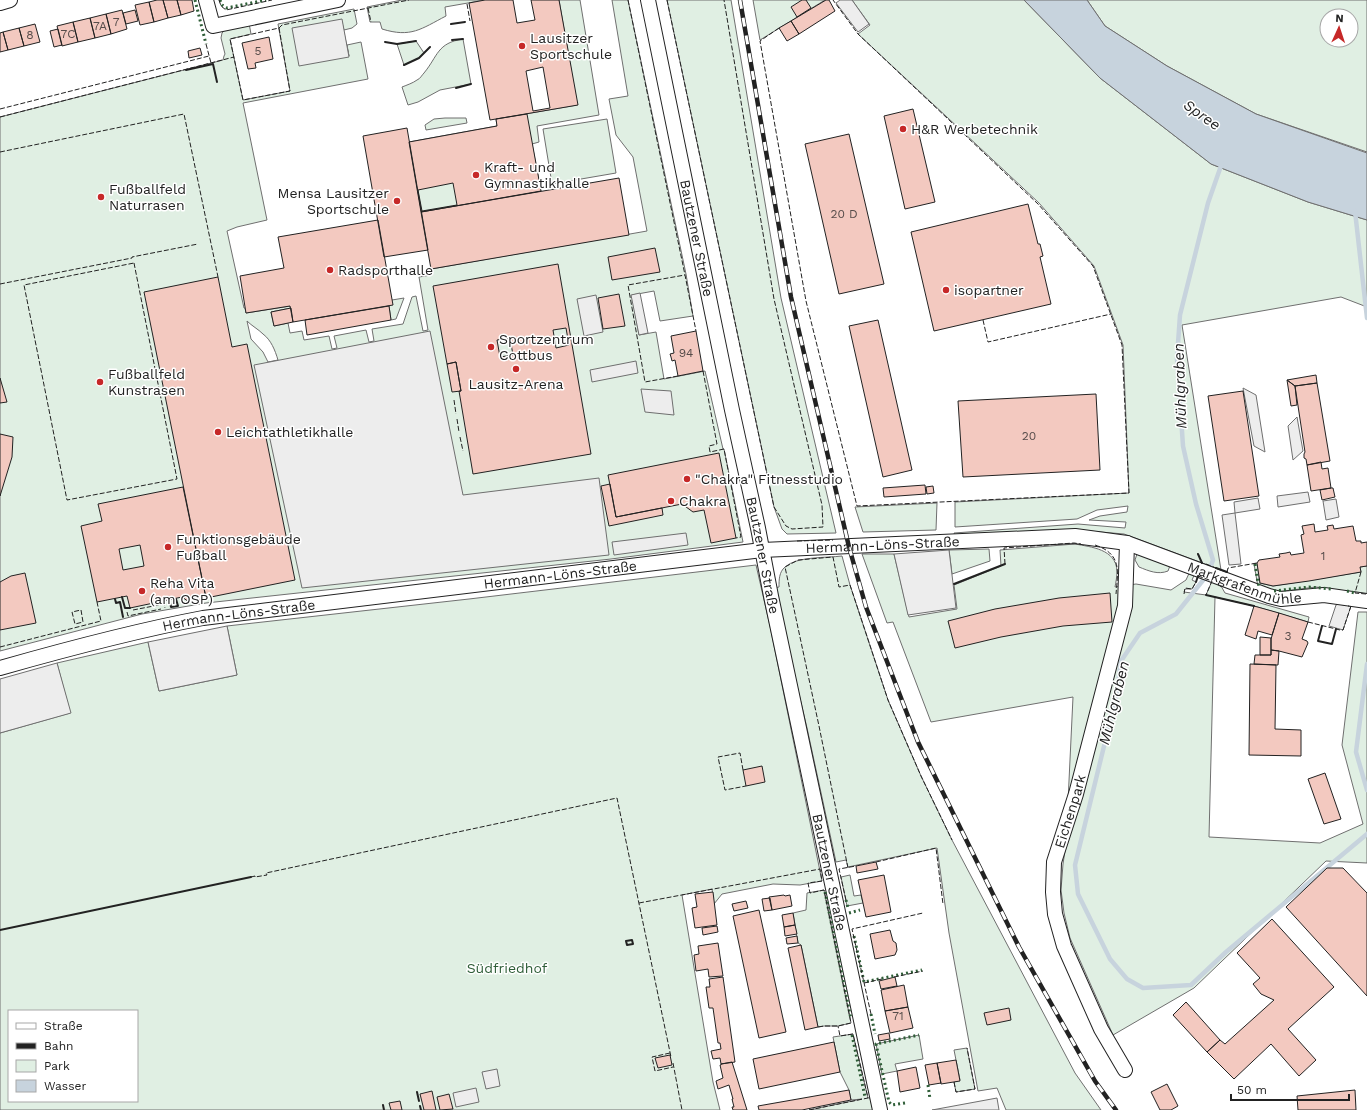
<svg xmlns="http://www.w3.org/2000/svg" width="1367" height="1110" viewBox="0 0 1367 1110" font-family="'Work Sans',sans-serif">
  <rect width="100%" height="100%" fill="#fff"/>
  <path fill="#e0efe3" stroke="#6f6f6f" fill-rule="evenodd" d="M402 0H485L445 7 446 16C421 29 411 38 382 29L380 22H370L367 7Z
    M559 0H580L599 115 537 126 539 142 532 144 541 191 421 212 409 142 497 126 496 119 577 105Z
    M612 0H628L686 274 693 316 660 321 654 291 632 295 639 335 656 332 664 379 705 371 723 449H724L743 542 611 559 206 603 142 614 0 651V117L223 60 224 56 225 54 221 38 222 33 227 28 249 23 251 34 230 39 243 100 290 91 278 24 354 9 357 24 352 28 344 30 341 19 349 56 347 45 361 42 368 79 243 103 267 220 237 227 227 231 244 308H245L246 313 290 306 291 308 271 312 274 326 288 323 290 333 302 331 304 340 329 336 332 349 337 348 334 336 366 330 369 342 374 341 372 329 403 324 412 297 416 296 423 331 428 330 419 277 431 275V269L647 231 633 157 616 135 609 99 628 96ZM247 321C252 326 258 329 263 334 271 340 275 350 278 360L268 362 263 352 251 339Z
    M667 0H731L781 298 836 533 787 534 782 529 774 507Z
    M753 0H825L760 40Z
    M852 0H1024L1100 78 1211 164 1308 202 1367 220V307L1341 297 1182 325 1221 570 1124 534 1077 530 956 538 954 533 1078 524 1125 528 1126 522 1089 520 1100 516 1127 512 1128 506 1097 510 1077 519 955 527V502L1129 493 1123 345 1094 266 1039 203 858 34 870 25Z
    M1087 0H1367V152L1256 114 1167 66 1105 26ZM1327 16H1351V40H1327Z
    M463 39 471 84 440 90 418 102 408 105 402 87C407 85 413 83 417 80 420 79 422 75 424 73 438 56 437 43 463 39Z
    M416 41 424 53 419 58 404 65 397 44Z
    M445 118H466L467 123 426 130 425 125 434 119Z
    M607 119 616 173 552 184 543 129Z
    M404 298 396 319 391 320 389 306 392 300Z
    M937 503 936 530 863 532 855 507Z
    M1075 544C1091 547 1116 549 1117 571 1117 576 1116 582 1115 587L1136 584 1171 590 1186 580 1191 569 1196 571 1192 580 1196 582 1192 589H1185L1184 592 1206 595 1212 581 1221 586 1225 593 1309 617 1308 622 1254 606 1215 597 1209 837 1320 843 1363 824 1342 745 1358 612H1367V863L1326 861 1194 988 1113 1035 1070 938 1064 913 1061 890 1063 864 1066 844 1073 697 931 722 893 622 887 623 862 554H894L909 617 957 609 954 585 1001 566 1000 550Z
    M989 549 990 561 952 574 949 550Z
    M1141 553 1171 563 1168 571C1158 575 1149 571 1139 567L1135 560 1137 554Z
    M842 556 850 585 888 700 921 776 952 840 1075 1073 1101 1110H1006L997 1088 978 1091 949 933 937 848 848 867 846 860 836 862 807 728 774 588 779 587C779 580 779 572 785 567 797 556 827 558 842 556Z
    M1257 563 1260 583 1273 586 1361 572 1360 567 1367 566V594L1316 587 1276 592 1258 587 1254 564Z
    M756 565 770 626 822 881 800 885 773 884 722 894 714 904 712 889 682 895 713 1082 720 1110H0V733L70 713 57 663 148 642 159 691 237 675 227 626 469 599ZM9 1011H137V1101H9Z
    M850 875 854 896 861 895 863 903 847 906 841 877Z
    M824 890 851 1023 838 1026H824L818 1027 801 945 798 943 793 913 806 910 807 893Z
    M853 1034 868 1098H870L873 1110H809L862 1099 851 1100 849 1090 840 1072 833 1037Z
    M919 1035 923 1059 895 1064 897 1071 882 1074 876 1044Z
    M967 1048 975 1089 956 1092 954 1082 960 1080 954 1050Z"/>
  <path fill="#ededed" stroke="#6f6f6f" d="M840 0H852L869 24 858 32 836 3Z
    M342 19 349 57 299 66 292 28Z
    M640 293 648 333 639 335 631 295Z
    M596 295 603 332 584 336 577 299Z
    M430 331 463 495 599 478 609 555 302 588 254 365Z
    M636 361 638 373 592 382 590 370Z
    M1243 388 1256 395 1265 452 1254 446Z
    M641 389 671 391 674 415 645 412Z
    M1297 417 1303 451 1293 460 1288 426Z
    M1308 492 1310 502 1278 507 1277 496Z
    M1258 498 1260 509 1235 513 1234 502Z
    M1336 499 1339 517 1326 520 1323 501Z
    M1235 513 1241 564 1229 565 1222 515Z
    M686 533 688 545 614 555 612 542Z
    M949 550 956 608 908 615 894 554Z
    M1338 604 1351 606 1343 630 1329 626 1336 605Z
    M227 626 237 675 159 691 148 642Z
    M57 663 71 713 0 733V679Z
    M497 1069 500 1086 486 1089 482 1072Z
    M476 1088 479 1102 456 1107 453 1093Z
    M997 1098 999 1110H932Z"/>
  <path fill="#c7d3dd" stroke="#6f6f6f" d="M1024 0H1087L1105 26 1167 66 1256 114 1367 153V220L1308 202 1211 164 1100 78Z"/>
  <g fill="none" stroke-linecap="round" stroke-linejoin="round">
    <path stroke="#c7d3dd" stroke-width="4.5" d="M1222 163 1208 203 1180 315 1177 358 1183 446 1196 504 1213 560 1208 574 1176 614 1140 633 1121 661 1116 697 1075 865 1078 894 1110 959 1127 979 1143 988 1191 985 1226 952 1367 834
      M1355 211 1367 318
      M1367 664 1356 752 1367 790"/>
  </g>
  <path fill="#f3c9c0" stroke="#222" fill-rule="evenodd" d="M157 0H163L168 18 154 22 149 2Z
    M163 0H177L181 15 168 18Z
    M177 0H192L194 11 181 15Z
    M485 0H513L517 23 535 20 531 0H559L578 105 490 120 469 3ZM543 67 550 108 533 111 526 71Z
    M802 0H806L811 8 797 17 791 7Z
    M826 0H829L835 11 799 34 791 21Z
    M149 2 154 22 140 25 135 5Z
    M122 10 127 29 111 34 106 14Z
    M135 10 138 21 126 24 123 13Z
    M106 14 111 34 95 38 90 18Z
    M90 18 95 38 78 42 73 22Z
    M791 21 799 34 787 41 779 28Z
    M73 22 78 42 62 46 57 26Z
    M35 24 40 42 24 46 19 28Z
    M19 28 24 46 8 50 3 32Z
    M58 29 62 45 54 47 50 31Z
    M3 32 8 50 0 52V33Z
    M269 37 273 59 255 63 256 68 248 69 242 43Z
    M200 48 202 55 189 58 188 51Z
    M913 109 935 202 905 209 884 116Z
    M527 114 541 191 421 212 409 142 497 126 496 119ZM453 183 457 205 422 211 418 190Z
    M407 128 428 250 384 257 363 136Z
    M849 134 884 284 839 294 805 144Z
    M619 178 629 235 431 269 421 212Z
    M1028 204 1038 244H1040L1043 256 1040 257 1051 304 934 331 911 232Z
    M378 220 393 305 293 322 290 306 246 313 240 276 284 268 278 237Z
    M655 248 660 272 612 280 608 257Z
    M558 264 591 454 473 474 459 391H461L456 362 447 364 433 286ZM566 328 569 345 556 348 553 330ZM510 338 513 355 500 357 497 340Z
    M218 277 232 347 247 344 295 580 206 598 144 292Z
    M619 294 625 326 603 329 598 298Z
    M389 306 391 320 307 335 305 320Z
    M291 308 293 322 274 326 271 312Z
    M878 320 912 470 883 477 849 326Z
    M696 331 703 371 678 376 675 360 672 361 671 357 670 354 674 353 671 336Z
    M456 362 461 391 452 392 447 364Z
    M1316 375 1317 383 1295 386 1287 380Z
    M0 378 7 402 0 403Z
    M1287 380 1295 386 1297 405 1291 406Z
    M1317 383 1330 461 1307 465 1306 459 1304 458V454L1305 452 1295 386Z
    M1243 391 1259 496 1224 501 1208 396Z
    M1096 394 1100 470 963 477 958 401Z
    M0 434 13 437 12 457 0 496Z
    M719 453 736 538 711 543 704 510 693 512 682 504 616 517 608 475Z
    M1321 462 1322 469 1328 468 1331 488 1311 491 1307 465Z
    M610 484 616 517 662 508 663 515 609 526 601 486Z
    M925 485 926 494 884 497 883 488Z
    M933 486 934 493 927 494 926 487Z
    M183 487 206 598 189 602 182 597 130 608 127 596 97 602 81 526 102 521 98 504ZM140 545 144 566 123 570 119 549Z
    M1331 488H1333L1335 497 1322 500 1320 490Z
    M1314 524 1315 532 1328 530 1327 526 1333 525 1334 529 1353 526 1356 541H1361V543L1367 542V566L1360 567 1361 572 1309 581 1273 586 1260 583 1257 563 1259 560 1280 557 1279 554 1286 553 1290 552 1291 555 1304 553 1301 535 1304 534 1302 526Z
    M25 573 36 623 0 630V582L11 576Z
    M1110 593 1112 622 1063 626 1001 637 955 648 948 621 995 609 1059 598Z
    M1254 606 1279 613 1272 635 1258 631 1256 639 1245 635Z
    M1279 613 1308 622 1302 639 1307 641 1308 643 1302 657 1279 651 1271 650V639Z
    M1260 637 1271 638V655H1260Z
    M1271 650 1279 651 1278 665 1254 664 1255 655H1271Z
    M1250 664 1276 665 1275 729 1301 730V756L1249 755Z
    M762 766 765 782 746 786 743 770Z
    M1325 773 1341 819 1324 824 1308 779Z
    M876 862 878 869 857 873 856 866Z
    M1327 868H1343L1367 893V996L1286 907Z
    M884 875 891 912 866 917 858 880Z
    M713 892 717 925 695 928 692 908 697 907 695 894Z
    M784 895 785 896 790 895 792 906 772 910 769 897Z
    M770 898 772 910 764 911 762 899Z
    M746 901 748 908 734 911 732 904Z
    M759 910 786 1032 759 1038 733 916Z
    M793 913 795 925 784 927 782 915Z
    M1272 919 1334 987 1288 1029 1316 1060 1299 1076 1271 1044 1234 1079 1207 1052 1220 1040 1225 1044 1274 1000 1261 994 1253 984 1260 978 1237 953Z
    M795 925 797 934 785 936 784 927Z
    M717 926 718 932 703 935 702 928Z
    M890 930 893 941 896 943 897 950 895 955 875 959 870 934Z
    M797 936 798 943 787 944 786 938Z
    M718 943 723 976 709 977 708 969 696 971 694 955 699 954 698 946Z
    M801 945 818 1027 805 1030 788 948Z
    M723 977 735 1062 721 1064 720 1058 713 1059 711 1051 721 1049 720 1043H718L713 1008H709L706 987H710L709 979Z
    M895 977 897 986 881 989 879 981Z
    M904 985 908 1007 885 1011 881 990Z
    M1186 1002 1220 1040 1207 1052 1173 1015Z
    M908 1007 913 1028 890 1033 885 1011Z
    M1009 1008 1011 1020 987 1025 984 1013Z
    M889 1033 890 1039 879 1041 878 1035Z
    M834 1042 840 1072 759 1089 753 1059Z
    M670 1055 672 1065 658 1068 655 1058Z
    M956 1060 960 1081 941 1084 937 1063Z
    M732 1062 747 1110H733L732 1107H734L732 1099H733L729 1085 718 1089 716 1081 723 1078 720 1065H721V1064Z
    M937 1063 941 1083 929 1085 925 1065Z
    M916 1067 920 1088 900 1092 897 1071Z
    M1167 1084 1178 1106 1171 1110H1160L1151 1092Z
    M849 1090 851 1100 802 1110H759L758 1106Z
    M1355 1090 1356 1110H1298L1297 1096Z
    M432 1091 436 1110H424L420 1094Z
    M449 1094 453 1109 440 1110 437 1097Z
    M400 1101 402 1110H391L389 1103Z"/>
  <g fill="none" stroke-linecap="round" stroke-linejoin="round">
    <defs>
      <g id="minor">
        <path d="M206 0 213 26 338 0"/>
        <path id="s1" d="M648 0 732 410 758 528 771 596 880 1110"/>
        <path d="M0 3 10 0"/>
        <path id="s2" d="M0 668C67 649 134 631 203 618L762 550 1075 536 1127 543 1269 596 1281 599 1324 595 1367 601"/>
        <path id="s3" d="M1125 1070 1101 1029 1064 946 1055 914 1053 892 1054 862 1076 794 1125 606 1127 543"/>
      </g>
    </defs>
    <use href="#minor" stroke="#222" stroke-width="16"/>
    <use href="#minor" stroke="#fff" stroke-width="14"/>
    <defs>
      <path id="rail" d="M740 0 791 297 849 547 866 607 918 742 1019 947 1095 1081 1116 1110"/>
    </defs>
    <use href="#rail" stroke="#222" stroke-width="4.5"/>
    <use href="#rail" stroke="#fff" stroke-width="3" stroke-dasharray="9" stroke-linecap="butt"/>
    <path stroke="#2f5e38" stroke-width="3" stroke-dasharray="2 3" stroke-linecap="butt" d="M195 0 206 44
      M220 0 222 5 227 8 266 0
      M1255 564 1258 583 1259 586
      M1274 591 1309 587 1332 589
      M1347 591 1355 593
      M825 892 851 1019
      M846 900 848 908
      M849 913 860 910
      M854 936 864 982 922 970
      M871 1014 875 1034
      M852 1035 865 1097
      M928 1085 930 1099
      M905 1103 892 1105 889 1102 876 1044 919 1035"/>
    <path stroke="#222" stroke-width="1" stroke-dasharray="5 2" stroke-linecap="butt" d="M219 0 221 6 226 10 272 0
      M628 0 685 275
      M667 0 774 507 786 526 792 529 823 527 822 505 774 299 724 0
      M467 4 470 21
      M368 8 371 22
      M279 28 290 91 243 100 230 39 279 28 282 25 409 0
      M779 28 760 41 806 301 857 506 1129 493 1122 345 1093 266 1038 204 858 34 833 0
      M206 44 211 63
      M0 109 209 56
      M0 117 234 57
      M0 152 184 114 218 277
      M134 263 177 479 67 500 24 285Z
      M0 284 132 258V257L198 244
      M983 320 988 342 1111 314
      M703 371 717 444 709 446 710 452 724 449 741 537 736 538
      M678 376 645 382 628 285 685 275 696 331
      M454 400 456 414
      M457 419 459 432
      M460 437 463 451
      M797 541 833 540
      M1095 545C1122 554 1118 571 1116 594
      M1005 564 1004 548 1074 543 1081 544
      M1206 564 1216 568
      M1227 572 1228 568 1257 563
      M1361 572 1355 593 1366 594
      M1198 576 1212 581 1206 595
      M1184 594 1185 588 1192 589 1196 582
      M81 610 83 622 75 624 72 612Z
      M133 610 164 604 165 608
      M127 612 128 616 161 609
      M1308 622 1340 630H1343L1351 606H1348
      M0 647 101 621 97 602
      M743 770 740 753 718 757 725 790 746 786
      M876 862 936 848 943 904
      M848 868 819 726 785 567 798 560 833 557 839 587 850 585 888 700 921 776 952 840
      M251 877 255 876V877L267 875 266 873 617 798 671 1057
      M846 900 839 869 856 866
      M639 903 820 869 822 881 808 883 810 893 824 890 851 1023 838 1026H824L818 1027
      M894 977 923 971
      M864 983 882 979
      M871 1014 852 929 923 913
      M670 1053 652 1057 655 1071 673 1067
      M673 1063 682 1110
      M954 1082 956 1092 975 1089 967 1048
      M809 1110 868 1098 853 1034 840 1036 838 1026"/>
    <path stroke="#222" stroke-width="2" d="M451 24 465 22
      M452 40 463 39
      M385 42 397 44 416 41
      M404 65 419 58 430 47
      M186 70 213 64 217 82
      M456 88 471 84
      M1198 554 1202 563
      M1216 568 1227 572
      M1196 582 1198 576
      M954 584 1005 564
      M1206 595 1254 606
      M122 597 125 608H130
      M115 599 116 603 120 602 123 617
      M170 603 171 607 178 606 176 599
      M1322 626 1318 641 1332 644 1336 629
      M0 930 251 877
      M632 940 633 944 627 945 626 941Z
      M417 1092 419 1101
      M383 1105 384 1110
      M420 1106 421 1110"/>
  </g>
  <g fill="#c62828" stroke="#fff" stroke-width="1.5">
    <circle cx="522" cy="46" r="4"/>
    <circle cx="903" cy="129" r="4"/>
    <circle cx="476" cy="175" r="4"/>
    <circle cx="101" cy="197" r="4"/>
    <circle cx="397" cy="201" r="4"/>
    <circle cx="330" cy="270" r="4"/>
    <circle cx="946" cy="290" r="4"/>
    <circle cx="491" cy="347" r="4"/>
    <circle cx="516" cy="369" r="4"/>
    <circle cx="100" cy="382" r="4"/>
    <circle cx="218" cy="432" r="4"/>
    <circle cx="687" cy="479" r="4"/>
    <circle cx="671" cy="501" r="4"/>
    <circle cx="168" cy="547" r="4"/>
    <circle cx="142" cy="591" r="4"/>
  </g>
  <g text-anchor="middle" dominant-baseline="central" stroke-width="3" stroke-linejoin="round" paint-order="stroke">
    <g font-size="12" fill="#564c4a">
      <text x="116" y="22">7</text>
      <text x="100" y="26">7A</text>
      <text x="68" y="34">7C</text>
      <text x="30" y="35">8</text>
      <text x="258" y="51">5</text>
      <text x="844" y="214">20 D</text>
      <text x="686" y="353">94</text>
      <text x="1029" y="436">20</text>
      <text x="1323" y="556">1</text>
      <text x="1288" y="636">3</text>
      <text x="898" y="1016">71</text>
    </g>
    <g font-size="14" fill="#222" stroke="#fff" text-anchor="start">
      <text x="530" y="38">Lausitzer<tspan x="530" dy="16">Sportschule</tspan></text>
      <text x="911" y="129">H&amp;R Werbetechnik</text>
      <text x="484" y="167">Kraft- und<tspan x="484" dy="16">Gymnastikhalle</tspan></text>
      <text x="109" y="189">Fußballfeld<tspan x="109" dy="16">Naturrasen</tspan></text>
      <text x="389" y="193" text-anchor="end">Mensa Lausitzer<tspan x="389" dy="16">Sportschule</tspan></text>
      <text x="338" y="270">Radsporthalle</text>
      <text x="954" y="290">isopartner</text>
      <text x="499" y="339">Sportzentrum<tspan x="499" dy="16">Cottbus</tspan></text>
      <text x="108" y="374">Fußballfeld<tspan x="108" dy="16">Kunstrasen</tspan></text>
      <text x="516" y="384" text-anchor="middle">Lausitz-Arena</text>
      <text x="226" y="432">Leichtathletikhalle</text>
      <text x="695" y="479">"Chakra" Fitnesstudio</text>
      <text x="679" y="501">Chakra</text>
      <text x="176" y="539">Funktionsgebäude<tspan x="176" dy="16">Fußball</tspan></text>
      <text x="150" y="583">Reha Vita<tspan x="150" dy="16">(am OSP)</tspan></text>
    </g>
    <g font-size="14" fill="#222" stroke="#fff">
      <text stroke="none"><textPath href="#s1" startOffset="243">Bautzener Straße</textPath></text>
      <text stroke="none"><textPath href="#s2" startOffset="893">Hermann-Löns-Straße</textPath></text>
      <text stroke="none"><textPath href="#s1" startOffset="567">Bautzener Straße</textPath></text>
      <text stroke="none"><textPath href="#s2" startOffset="569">Hermann-Löns-Straße</textPath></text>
      <text stroke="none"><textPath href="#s2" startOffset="1263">Markgrafenmühle</textPath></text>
      <text stroke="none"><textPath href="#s2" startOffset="245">Hermann-Löns-Straße</textPath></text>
      <text stroke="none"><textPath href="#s3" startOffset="277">Eichenpark</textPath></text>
      <text stroke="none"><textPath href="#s1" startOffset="891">Bautzener Straße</textPath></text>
    </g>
    <g font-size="14" fill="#2f5e38" stroke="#fff">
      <text x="507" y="968">Südfriedhof</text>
    </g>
    <g font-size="15" font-style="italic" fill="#222" stroke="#fff">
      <text transform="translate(1202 115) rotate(35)">Spree</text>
      <text transform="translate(1180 386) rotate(-92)">Mühlgraben</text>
      <text transform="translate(1114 703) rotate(-76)">Mühlgraben</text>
    </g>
  </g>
  <rect x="8" y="1010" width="130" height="92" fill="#ffffff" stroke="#a7a7a7"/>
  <rect x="16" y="1023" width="20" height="6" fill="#ffffff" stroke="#a7a7a7"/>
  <text x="44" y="1030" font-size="12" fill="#222222">Straße</text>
  <rect x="16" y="1043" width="20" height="6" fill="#222222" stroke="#a7a7a7"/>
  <text x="44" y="1050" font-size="12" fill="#222222">Bahn</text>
  <rect x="16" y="1060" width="20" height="12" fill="#e0efe3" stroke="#a7a7a7"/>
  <text x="44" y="1070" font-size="12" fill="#222222">Park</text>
  <rect x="16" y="1080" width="20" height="12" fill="#c7d3dd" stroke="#a7a7a7"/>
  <text x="44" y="1090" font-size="12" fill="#222222">Wasser</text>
  <g transform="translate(1339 28) rotate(3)"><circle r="19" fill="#ffffff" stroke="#a7a7a7"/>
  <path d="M0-3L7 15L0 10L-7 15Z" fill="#c62828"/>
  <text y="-6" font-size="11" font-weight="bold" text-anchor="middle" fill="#222222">N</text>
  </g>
  <path d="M1231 1094v6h118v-6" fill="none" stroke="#222222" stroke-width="2"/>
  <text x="1237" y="1094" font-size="12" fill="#222222" stroke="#ffffff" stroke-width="3" paint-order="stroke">50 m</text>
</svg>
